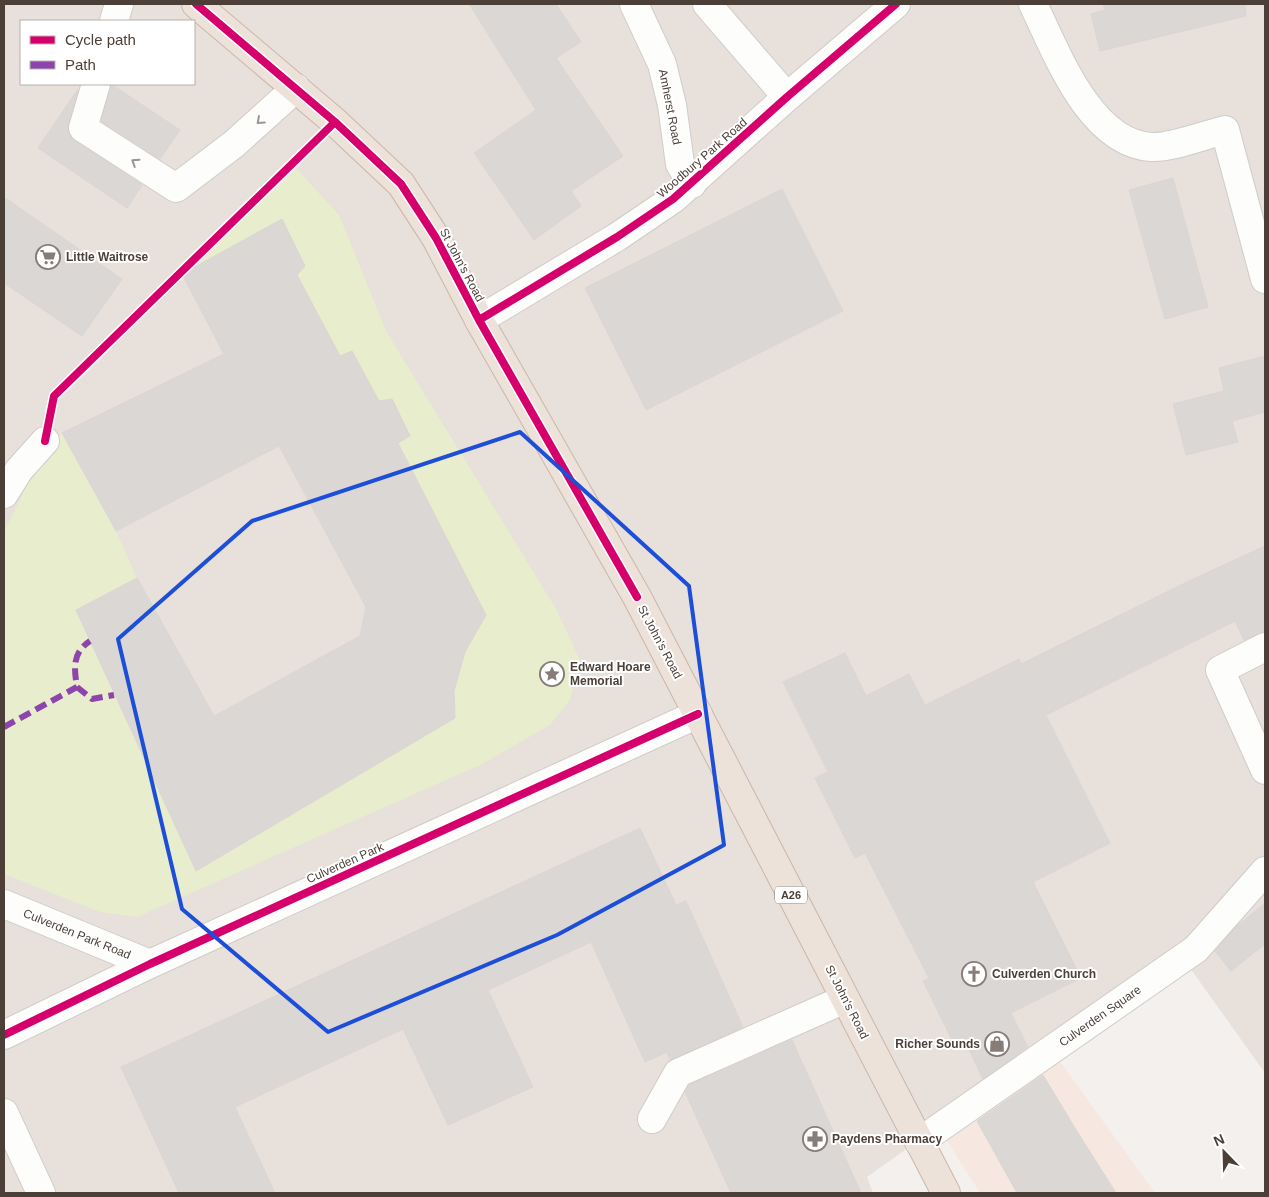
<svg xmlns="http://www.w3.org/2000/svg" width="1269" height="1197" viewBox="0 0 1269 1197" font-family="Arial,sans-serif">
  <rect width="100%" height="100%" fill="#f3f0ee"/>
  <path fill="#e7e0db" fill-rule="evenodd" d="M4 4H1265V1073L1180 954 867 1177 873 1193H4ZM21 21H194V84H21Z"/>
  <path fill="#f6e8e1" d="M1051 1049 1155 1193H980L942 1133Z"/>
  <path fill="#e8edcd" d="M294 166 339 215 386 331 556 609 580 660 570 700 550 725 482 764 137 917 100 912 4 874V532L26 487 62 433 116 531 137 578 76 611 196 871 455 718 454 691 465 652 486 615 398 443 410 436 393 399 379 401 352 351 340 356 297 275 305 266 282 219 182 274Z"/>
  <path fill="#dbd7d4" stroke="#dbd6d3" d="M469 4H556L581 42 556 58 623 156 571 191 581 206 534 240 474 153 536 110Z
    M1103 4H1245L1246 16 1100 51 1091 14 1105 10Z
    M111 84 180 130 160 159 101 121Z
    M78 89 68 124 69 134 75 141 142 185 127 208 38 148Z
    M1173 178 1208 307 1165 319 1129 190Z
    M782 189 843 311 646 410 585 288Z
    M4 197 122 279 82 336 4 283Z
    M282 219 305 266 297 275 340 356 352 351 379 401 392 399 410 436 398 443 486 615 465 652 454 691 455 718 196 871 76 610 137 578 214 716 360 636 366 607 279 446 116 531 62 433 224 354 182 274Z
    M1265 356V412L1232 421 1238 442 1186 455 1173 404 1224 391 1219 368Z
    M1265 546V631L1244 640 1235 621 1046 715 1110 843 1033 882 1081 978 1011 1013 1028 1047 983 1079 963 1037 953 1042 923 981 929 978 865 853 855 858 815 778 828 772 783 682 845 653 866 696 909 674 925 705 1019 659 1021 664 1187 582Z
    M640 828 676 905 686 901 743 1027 670 1060 667 1052 645 1062 591 942 488 990 533 1087 448 1125 403 1029 235 1107 275 1193H179L121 1067Z
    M1265 903V944L1231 971 1215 951 1236 927Z
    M792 1040 861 1193H731L685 1092 689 1085Z
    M1043 1075 1075 1128 1116 1193H1017L977 1121Z"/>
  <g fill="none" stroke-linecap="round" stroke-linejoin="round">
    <defs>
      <path id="minor" d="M634 4 662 64 672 105 680 164 692 184
        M707 4 787 97
        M1033 4C1056 51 1089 143 1151 147 1172 148 1204 135 1225 130L1265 279
        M114 21 119 4
        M96 84 83 128 176 188 234 144 296 88
        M479 320 617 237 673 199 787 97 896 4
        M4 494 19 470 45 441
        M1265 647 1220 670 1265 770
        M4 904 150 964
        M4 1035 150 964 698 714
        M4 1113 41 1193
        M652 1119 678 1073 845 999
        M919 1142 1196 949 1265 871"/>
      <path id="highway" d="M196 4 335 122 401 184 436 238 479 320 637 597 946 1193"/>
    </defs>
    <use href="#minor" stroke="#d0ccc9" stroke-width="30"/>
    <use href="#highway" stroke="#ccb6a8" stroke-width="30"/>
    <use href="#minor" stroke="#fdfdfc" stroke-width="28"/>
    <use href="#highway" stroke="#ede2da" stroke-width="28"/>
    <path stroke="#8e44ad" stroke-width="6" stroke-dasharray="12 6" stroke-linecap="butt" d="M77 687 92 699 114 695
      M4 727 77 687C74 668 72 653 90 641"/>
    <defs>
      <path id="cycleway" d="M196 4 335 122 401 184 436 238 479 320 637 597
        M479 320 617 237 673 199 787 97 896 4
        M45 441 54 396 335 122
        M4 1035 150 964 698 714"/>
    </defs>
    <use href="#cycleway" stroke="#fff" stroke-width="11"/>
    <use href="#cycleway" stroke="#d6006c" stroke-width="8"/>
  </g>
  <defs><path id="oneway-chevron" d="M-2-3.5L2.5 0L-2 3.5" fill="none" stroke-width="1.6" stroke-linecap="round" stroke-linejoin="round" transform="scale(1.25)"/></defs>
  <g stroke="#9b9490">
    <use href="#oneway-chevron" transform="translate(260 121) rotate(138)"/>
    <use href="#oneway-chevron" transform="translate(135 162) rotate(-147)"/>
  </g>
  <path fill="none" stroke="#1d4ed8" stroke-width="4" stroke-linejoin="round" d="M520 432 689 586 724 845 557 935 328 1032 182 909 118 639 252 521Z"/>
  <defs>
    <symbol id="supermarket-ring" viewBox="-11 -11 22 22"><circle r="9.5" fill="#fff" stroke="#867d78" stroke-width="1.5"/><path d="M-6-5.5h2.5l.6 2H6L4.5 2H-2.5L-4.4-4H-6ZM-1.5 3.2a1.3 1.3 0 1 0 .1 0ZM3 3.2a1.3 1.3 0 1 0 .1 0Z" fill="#867d78"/></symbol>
    <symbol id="sight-ring" viewBox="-11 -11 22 22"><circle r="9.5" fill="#fff" stroke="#867d78" stroke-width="1.5"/><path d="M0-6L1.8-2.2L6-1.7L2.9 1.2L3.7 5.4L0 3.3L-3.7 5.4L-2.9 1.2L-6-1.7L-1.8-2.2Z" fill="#867d78"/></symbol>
    <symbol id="church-ring" viewBox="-11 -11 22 22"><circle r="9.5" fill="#fff" stroke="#867d78" stroke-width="1.5"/><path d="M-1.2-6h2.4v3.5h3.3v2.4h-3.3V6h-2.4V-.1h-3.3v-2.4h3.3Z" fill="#867d78"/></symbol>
    <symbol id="shop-ring" viewBox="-11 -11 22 22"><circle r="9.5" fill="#fff" stroke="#867d78" stroke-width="1.5"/><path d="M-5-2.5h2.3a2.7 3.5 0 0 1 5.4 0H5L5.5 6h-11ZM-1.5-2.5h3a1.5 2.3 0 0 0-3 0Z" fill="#867d78"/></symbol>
    <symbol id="pharmacy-ring" viewBox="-11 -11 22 22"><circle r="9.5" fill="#fff" stroke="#867d78" stroke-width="1.5"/><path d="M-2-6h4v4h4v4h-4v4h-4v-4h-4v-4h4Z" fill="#867d78"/></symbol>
  </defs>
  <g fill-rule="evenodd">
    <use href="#supermarket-ring" x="34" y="243" width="28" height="28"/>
    <use href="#sight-ring" x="538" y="660" width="28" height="28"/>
    <use href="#church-ring" x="960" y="960" width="28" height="28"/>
    <use href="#shop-ring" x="983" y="1030" width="28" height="28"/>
    <use href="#pharmacy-ring" x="801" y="1125" width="28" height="28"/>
  </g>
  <g text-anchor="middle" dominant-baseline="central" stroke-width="4" stroke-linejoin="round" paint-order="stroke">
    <rect fill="#fff" stroke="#817974" stroke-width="1" x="775" y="886.5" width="32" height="17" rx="4"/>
    <g font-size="11" font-weight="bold" fill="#4b3f38">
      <text x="791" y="895">A26</text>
    </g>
    <g font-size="12" fill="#4b3f38" stroke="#fff">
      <text transform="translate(670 107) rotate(79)">Amherst Road</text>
      <text transform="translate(702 158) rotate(-41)">Woodbury Park Road</text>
      <text transform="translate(462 265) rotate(62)">St John's Road</text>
      <text transform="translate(660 642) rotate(62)">St John's Road</text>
      <text transform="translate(345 863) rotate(-24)">Culverden Park</text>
      <text transform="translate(77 934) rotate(22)">Culverden Park Road</text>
      <text transform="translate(847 1002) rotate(63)">St John's Road</text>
      <text transform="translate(1100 1016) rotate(-35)">Culverden Square</text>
    </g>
    <g font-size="12" font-weight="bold" fill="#4b3f38" stroke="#fff" text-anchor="start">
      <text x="66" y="257">Little Waitrose</text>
      <text x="570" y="667">Edward Hoare<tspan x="570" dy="14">Memorial</tspan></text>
      <text x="992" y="974">Culverden Church</text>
      <text x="980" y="1044" text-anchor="end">Richer Sounds</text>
      <text x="832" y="1139">Paydens Pharmacy</text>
    </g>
  </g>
  <rect width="1269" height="1197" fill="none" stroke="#4b3f38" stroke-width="10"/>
  <rect x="20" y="20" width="175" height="65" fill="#ffffff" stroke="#b7b2af"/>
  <rect x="30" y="36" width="25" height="8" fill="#d6006c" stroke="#b7b2af"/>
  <text x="65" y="45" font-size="15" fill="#4b3f38">Cycle path</text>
  <rect x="30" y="61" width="25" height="8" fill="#8e44ad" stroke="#b7b2af"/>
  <text x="65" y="70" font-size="15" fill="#4b3f38">Path</text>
  <g transform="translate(1224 1152) rotate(337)" stroke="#ffffff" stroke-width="4" paint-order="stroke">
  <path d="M0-4L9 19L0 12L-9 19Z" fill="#4b3f38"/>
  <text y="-8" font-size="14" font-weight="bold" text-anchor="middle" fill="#4b3f38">N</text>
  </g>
</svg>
